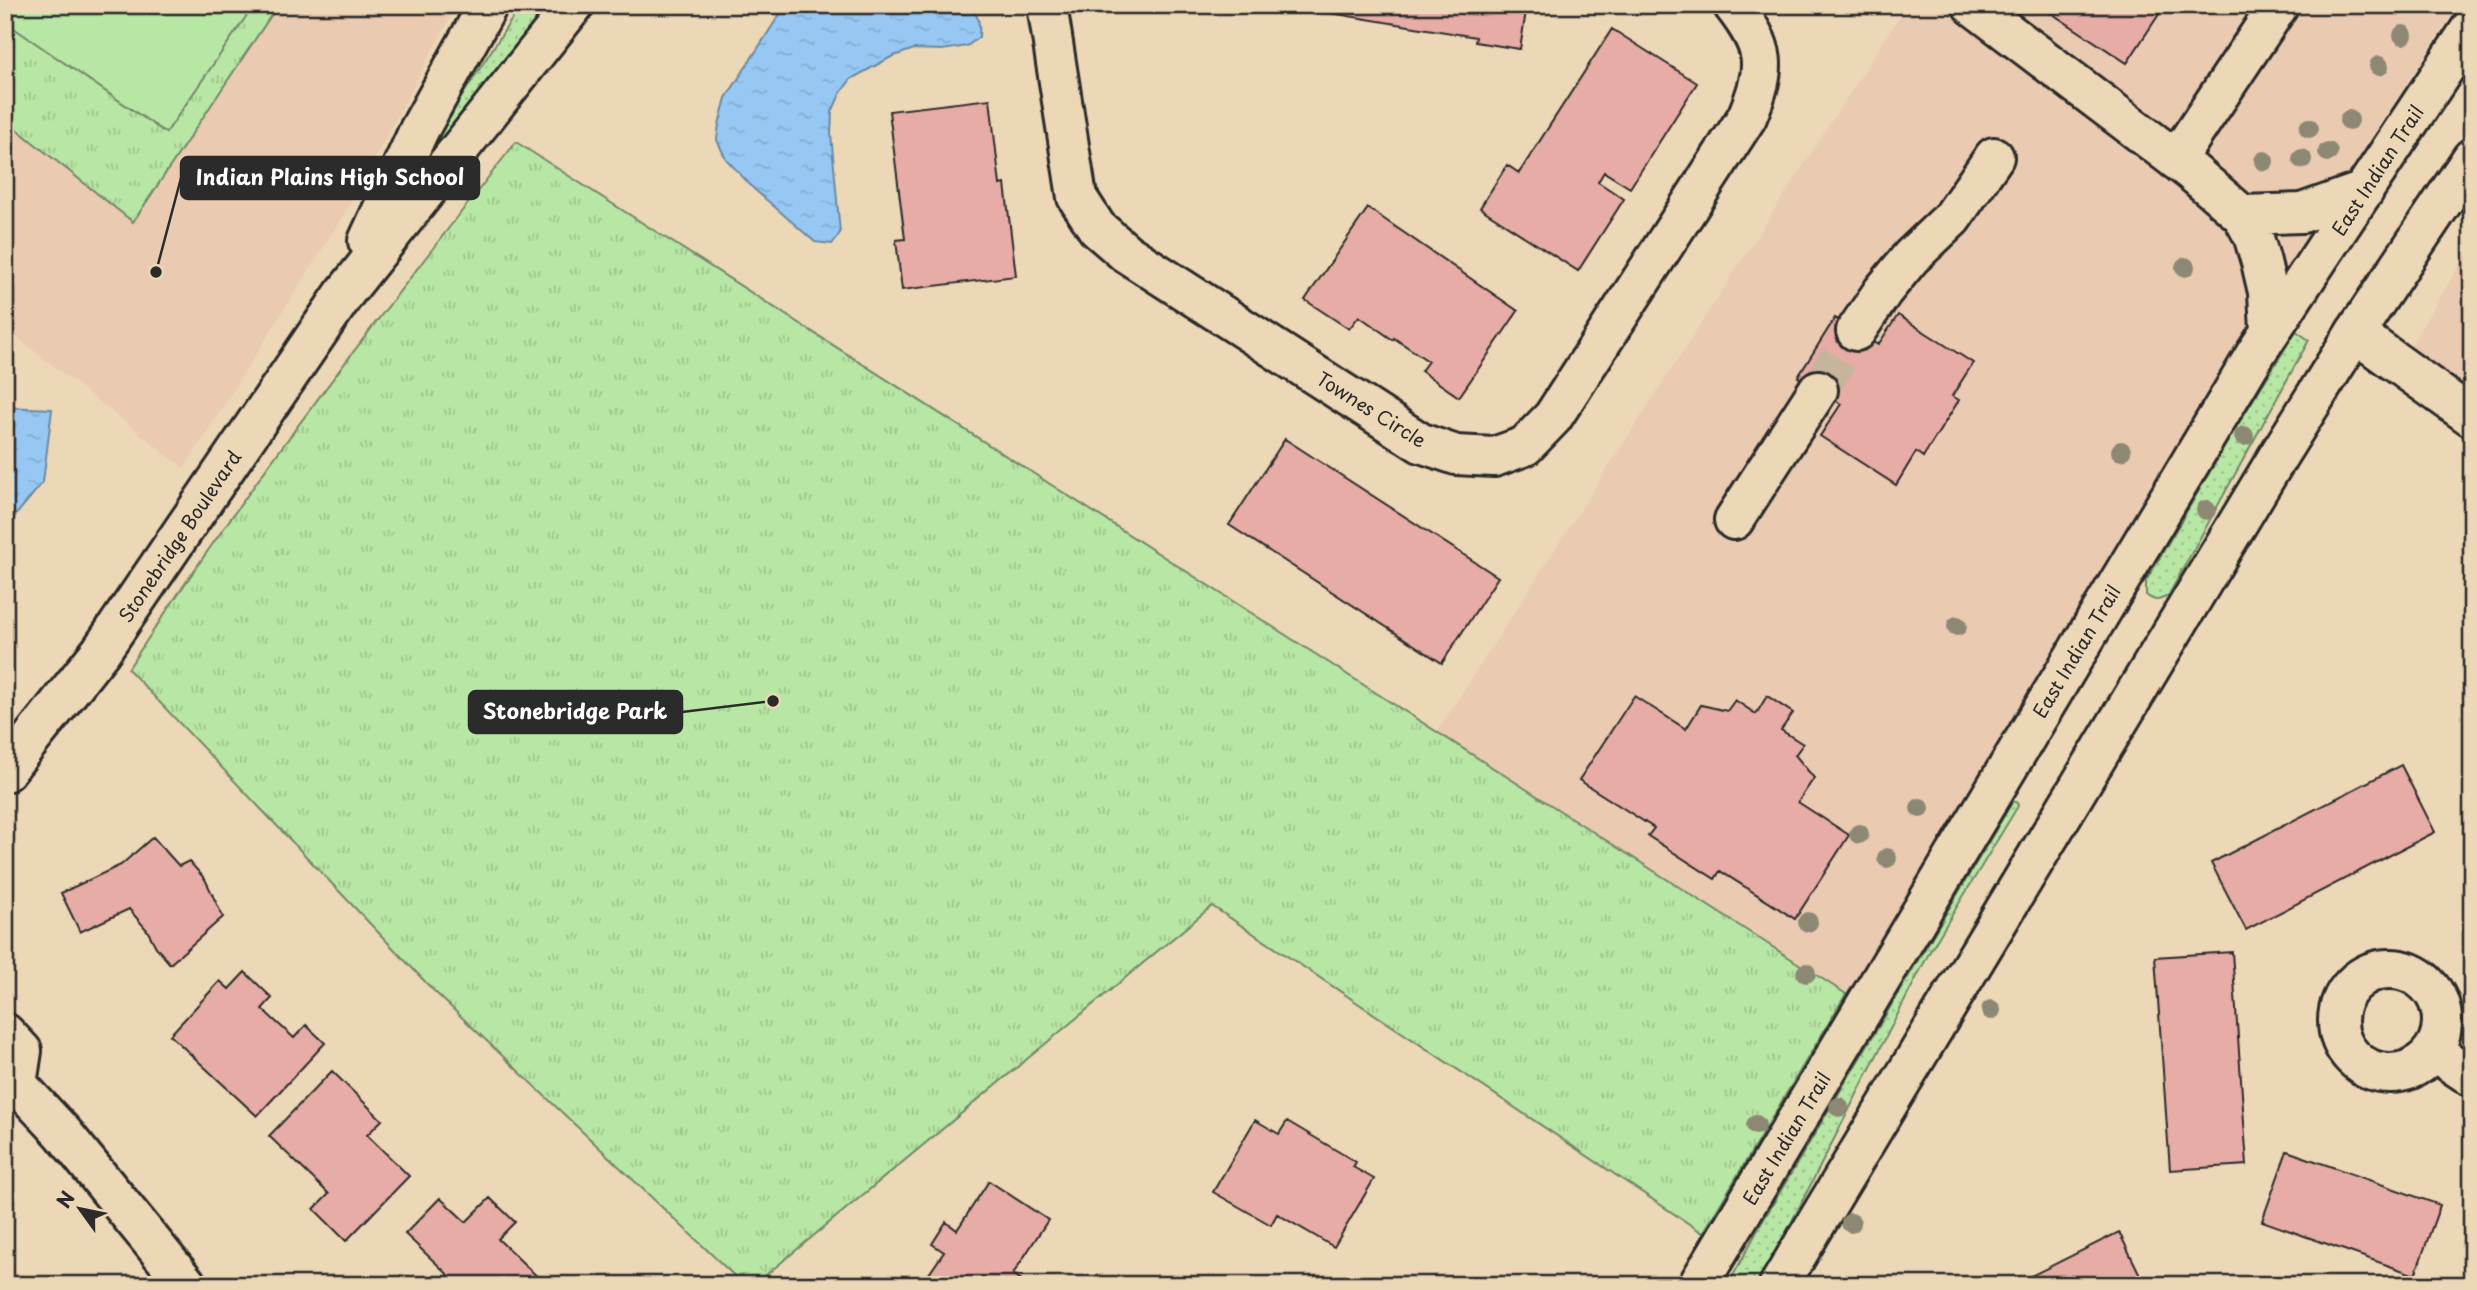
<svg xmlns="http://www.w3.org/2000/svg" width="2477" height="1290" viewBox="0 0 2477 1290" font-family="'Playpen Sans',sans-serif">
  <defs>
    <pattern id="grass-dots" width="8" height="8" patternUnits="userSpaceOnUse" patternTransform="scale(1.75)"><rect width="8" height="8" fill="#b8e6a4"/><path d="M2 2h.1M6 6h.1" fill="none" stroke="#9ec58d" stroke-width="1.8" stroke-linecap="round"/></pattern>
    <pattern id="park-tufts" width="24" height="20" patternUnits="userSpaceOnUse" patternTransform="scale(1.75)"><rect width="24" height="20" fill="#b8e6a4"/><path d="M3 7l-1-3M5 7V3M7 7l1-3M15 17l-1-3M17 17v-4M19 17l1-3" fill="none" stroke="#9ec58d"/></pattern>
    <pattern id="water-ripples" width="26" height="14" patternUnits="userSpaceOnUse" patternTransform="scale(1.75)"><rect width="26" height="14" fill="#96c8f3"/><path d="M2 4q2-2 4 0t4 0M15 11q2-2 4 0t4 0" fill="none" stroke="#81acd0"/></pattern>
  </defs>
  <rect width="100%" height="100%" fill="#ecd7b6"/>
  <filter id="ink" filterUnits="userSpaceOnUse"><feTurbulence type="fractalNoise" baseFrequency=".0143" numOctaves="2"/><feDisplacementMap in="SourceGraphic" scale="14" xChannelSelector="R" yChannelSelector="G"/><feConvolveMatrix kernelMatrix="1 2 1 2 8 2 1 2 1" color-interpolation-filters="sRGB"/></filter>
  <g filter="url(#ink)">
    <path fill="#eacab1" d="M5 5H459L449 20 343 216 184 468 5 328Z
      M1907 5H2458L2265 301 1846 994 1437 732Z
      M2472 246V439L2389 380Z"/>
    <path fill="url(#grass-dots)" stroke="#728868" stroke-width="2" d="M521 5H557L430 180 414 170Z
      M2296 331 2309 340 2168 596C2158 601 2155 602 2146 595V581L2235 429Z
      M2013 801 2017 803 2018 806 1929 953 1788 1229 1755 1285H1728L1761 1224Z"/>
    <path fill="url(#park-tufts)" stroke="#728868" stroke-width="2" d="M5 5H278L133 222 5 120Z
      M516 142 1846 994 1703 1233 1212 906 754 1285H744L433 990 128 669C247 486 381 314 516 142Z"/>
    <path fill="#b8e6a4" stroke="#728868" stroke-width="2" d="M5 5H254L166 133 5 22Z"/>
    <path fill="url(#water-ripples)" stroke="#6b89a3" stroke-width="2" d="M791 5H968C979 15 980 23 979 37L967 46 942 50 914 49 891 57 851 79 840 94 832 112 831 134 840 233 832 244 815 242 754 189 726 159 717 140 719 124 726 98 780 14Z
      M5 407 52 409 43 482 5 528Z"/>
    <path fill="#e6aca5" stroke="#2b2b2b" stroke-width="2" d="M1307 5H1527L1520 49 1475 42 1476 37 1306 9Z
      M2039 5H2165L2127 63Z
      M1612 29 1697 83 1630 188 1604 172 1598 182 1624 199 1578 271 1480 208 1507 165 1519 173Z
      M990 99 1000 185 1005 184 1016 276 902 290 896 240 905 239 889 111Z
      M1368 208 1518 311 1459 397 1421 371 1428 361 1394 338 1393 340 1359 316 1349 329 1305 300Z
      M1898 315 1973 363 1952 396 1959 400 1923 457 1916 452 1896 485 1820 436 1841 404 1798 377 1835 318 1878 345Z
      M1285 439 1498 577 1442 663 1229 525Z
      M1634 696 1686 729 1701 705 1727 711 1735 700 1756 714 1767 696 1793 713 1781 730 1803 744 1795 755 1814 778 1798 802 1849 835 1795 919 1720 871 1715 879 1648 836 1654 828 1579 780Z
      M2401 765 2435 832 2246 930 2211 863Z
      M153 837 179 866 189 861 205 879 223 917 170 964 156 947 147 930 129 909 80 932 61 893 121 865Z
      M2232 952 2247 1165 2170 1170 2155 957Z
      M245 972 272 998 262 1009 294 1038 306 1025 325 1043 257 1116 170 1035 220 981 229 989Z
      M332 1071 382 1120 367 1135 409 1176 346 1241 314 1209 329 1194 269 1136Z
      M1255 1120 1279 1134 1287 1121 1356 1162 1353 1167 1374 1179 1334 1247 1277 1214 1271 1225 1213 1192Z
      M2287 1151 2440 1205 2415 1275 2262 1221Z
      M989 1181 1048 1220 1013 1274 1029 1285H945L929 1274 944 1252 932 1244 946 1222 957 1230Z
      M440 1198 466 1222 490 1198 515 1222 498 1239 546 1285H459L405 1234Z
      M2119 1232 2145 1285H2013Z"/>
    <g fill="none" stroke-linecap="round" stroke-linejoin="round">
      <path stroke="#c5b59a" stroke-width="38" stroke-dasharray="38 19" stroke-linecap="butt" d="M1818 390 1856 331"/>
      <defs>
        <path id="minor" d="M1047 5 1077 197 1097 228 1126 253 1421 443 1456 455 1494 457 1525 446 1553 417 1747 117C1768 66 1767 49 1733 5
          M1972 5 2191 171 2242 215 2253 235 2261 262 2268 292 2270 331
          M2176 160 2279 5
          M2242 215 2302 213 2364 191
          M368 241 419 130 488 5
          M1856 331 1883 291 1911 257 1952 218 1994 157
          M2355 333 2472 417
          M1734 520 1818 390
          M5 772 101 651 344 294 574 5
          M2338 1021a52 52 0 1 1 104 0a52 52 0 1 1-104 0Z
          M5 1033 22 1051 17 1084
          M2433 1051 2472 1077
          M17 1084 63 1133 187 1285"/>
        <path id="major" d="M1698 1285 2256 353 2472 27
          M1779 1285 2280 453 2355 333 2472 158"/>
      </defs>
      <use href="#minor" stroke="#2b2b2b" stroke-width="44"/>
      <use href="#major" stroke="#2b2b2b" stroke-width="44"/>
      <use href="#minor" stroke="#ecd7b6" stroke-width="38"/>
      <use href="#major" stroke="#ecd7b6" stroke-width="38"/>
    </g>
    <g fill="#8d8873">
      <circle cx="2403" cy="35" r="10"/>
      <circle cx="2379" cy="66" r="10"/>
      <circle cx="2349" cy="120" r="10"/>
      <circle cx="2309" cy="128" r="10"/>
      <circle cx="2328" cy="152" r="10"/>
      <circle cx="2302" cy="159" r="10"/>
      <circle cx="2264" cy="161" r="10"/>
      <circle cx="2185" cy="267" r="10"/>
      <circle cx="2244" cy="436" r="10"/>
      <circle cx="2121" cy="451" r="10"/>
      <circle cx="2206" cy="510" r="10"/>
      <circle cx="1957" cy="626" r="10"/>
      <circle cx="1920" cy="808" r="10"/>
      <circle cx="1859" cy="834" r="10"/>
      <circle cx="1887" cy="858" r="10"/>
      <circle cx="1808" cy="922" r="10"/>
      <circle cx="1806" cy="973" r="10"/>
      <circle cx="1991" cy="1010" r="10"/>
      <circle cx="1839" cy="1107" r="10"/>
      <circle cx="1756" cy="1125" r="10"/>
      <circle cx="1851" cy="1223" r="10"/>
    </g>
  </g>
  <g text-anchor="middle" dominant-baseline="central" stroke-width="6" stroke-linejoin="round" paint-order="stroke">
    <g font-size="19" fill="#2b2b2b" stroke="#ecd7b6">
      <text transform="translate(2377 170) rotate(-57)">East Indian Trail</text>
      <text transform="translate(1372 409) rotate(32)">Townes Circle</text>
      <text transform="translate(179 536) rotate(-56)">Stonebridge Boulevard</text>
      <text transform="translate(2076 651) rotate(-59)">East Indian Trail</text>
      <text transform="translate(1786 1138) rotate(-59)">East Indian Trail</text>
    </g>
  </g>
  <path fill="none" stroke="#2b2b2b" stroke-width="2.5" d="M156 272L181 178M773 701L682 712"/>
  <g fill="#2b2b2b" stroke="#ecd7b6" stroke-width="2.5">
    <circle cx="156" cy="272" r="7"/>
    <circle cx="773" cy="701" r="7"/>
  </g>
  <g fill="#2b2b2b" stroke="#2b2b2b" stroke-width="2.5">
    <rect x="181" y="157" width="298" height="42" rx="7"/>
    <rect x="469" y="691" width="213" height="42" rx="7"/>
  </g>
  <g font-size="21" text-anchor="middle" font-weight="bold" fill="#fff">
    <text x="330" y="185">Indian Plains High School</text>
    <text x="575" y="719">Stonebridge Park</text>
  </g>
  <rect width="2477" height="1290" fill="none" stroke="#ecd7b6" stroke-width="28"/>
  <rect x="14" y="14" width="2449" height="1262" fill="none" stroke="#2b2b2b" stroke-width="2.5" filter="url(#ink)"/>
  <g transform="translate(80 1209) rotate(303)" stroke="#ecd7b6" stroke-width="5" paint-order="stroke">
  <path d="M0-5L12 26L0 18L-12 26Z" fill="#2b2b2b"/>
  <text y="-10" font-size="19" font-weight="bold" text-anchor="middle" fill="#2b2b2b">N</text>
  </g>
</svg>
